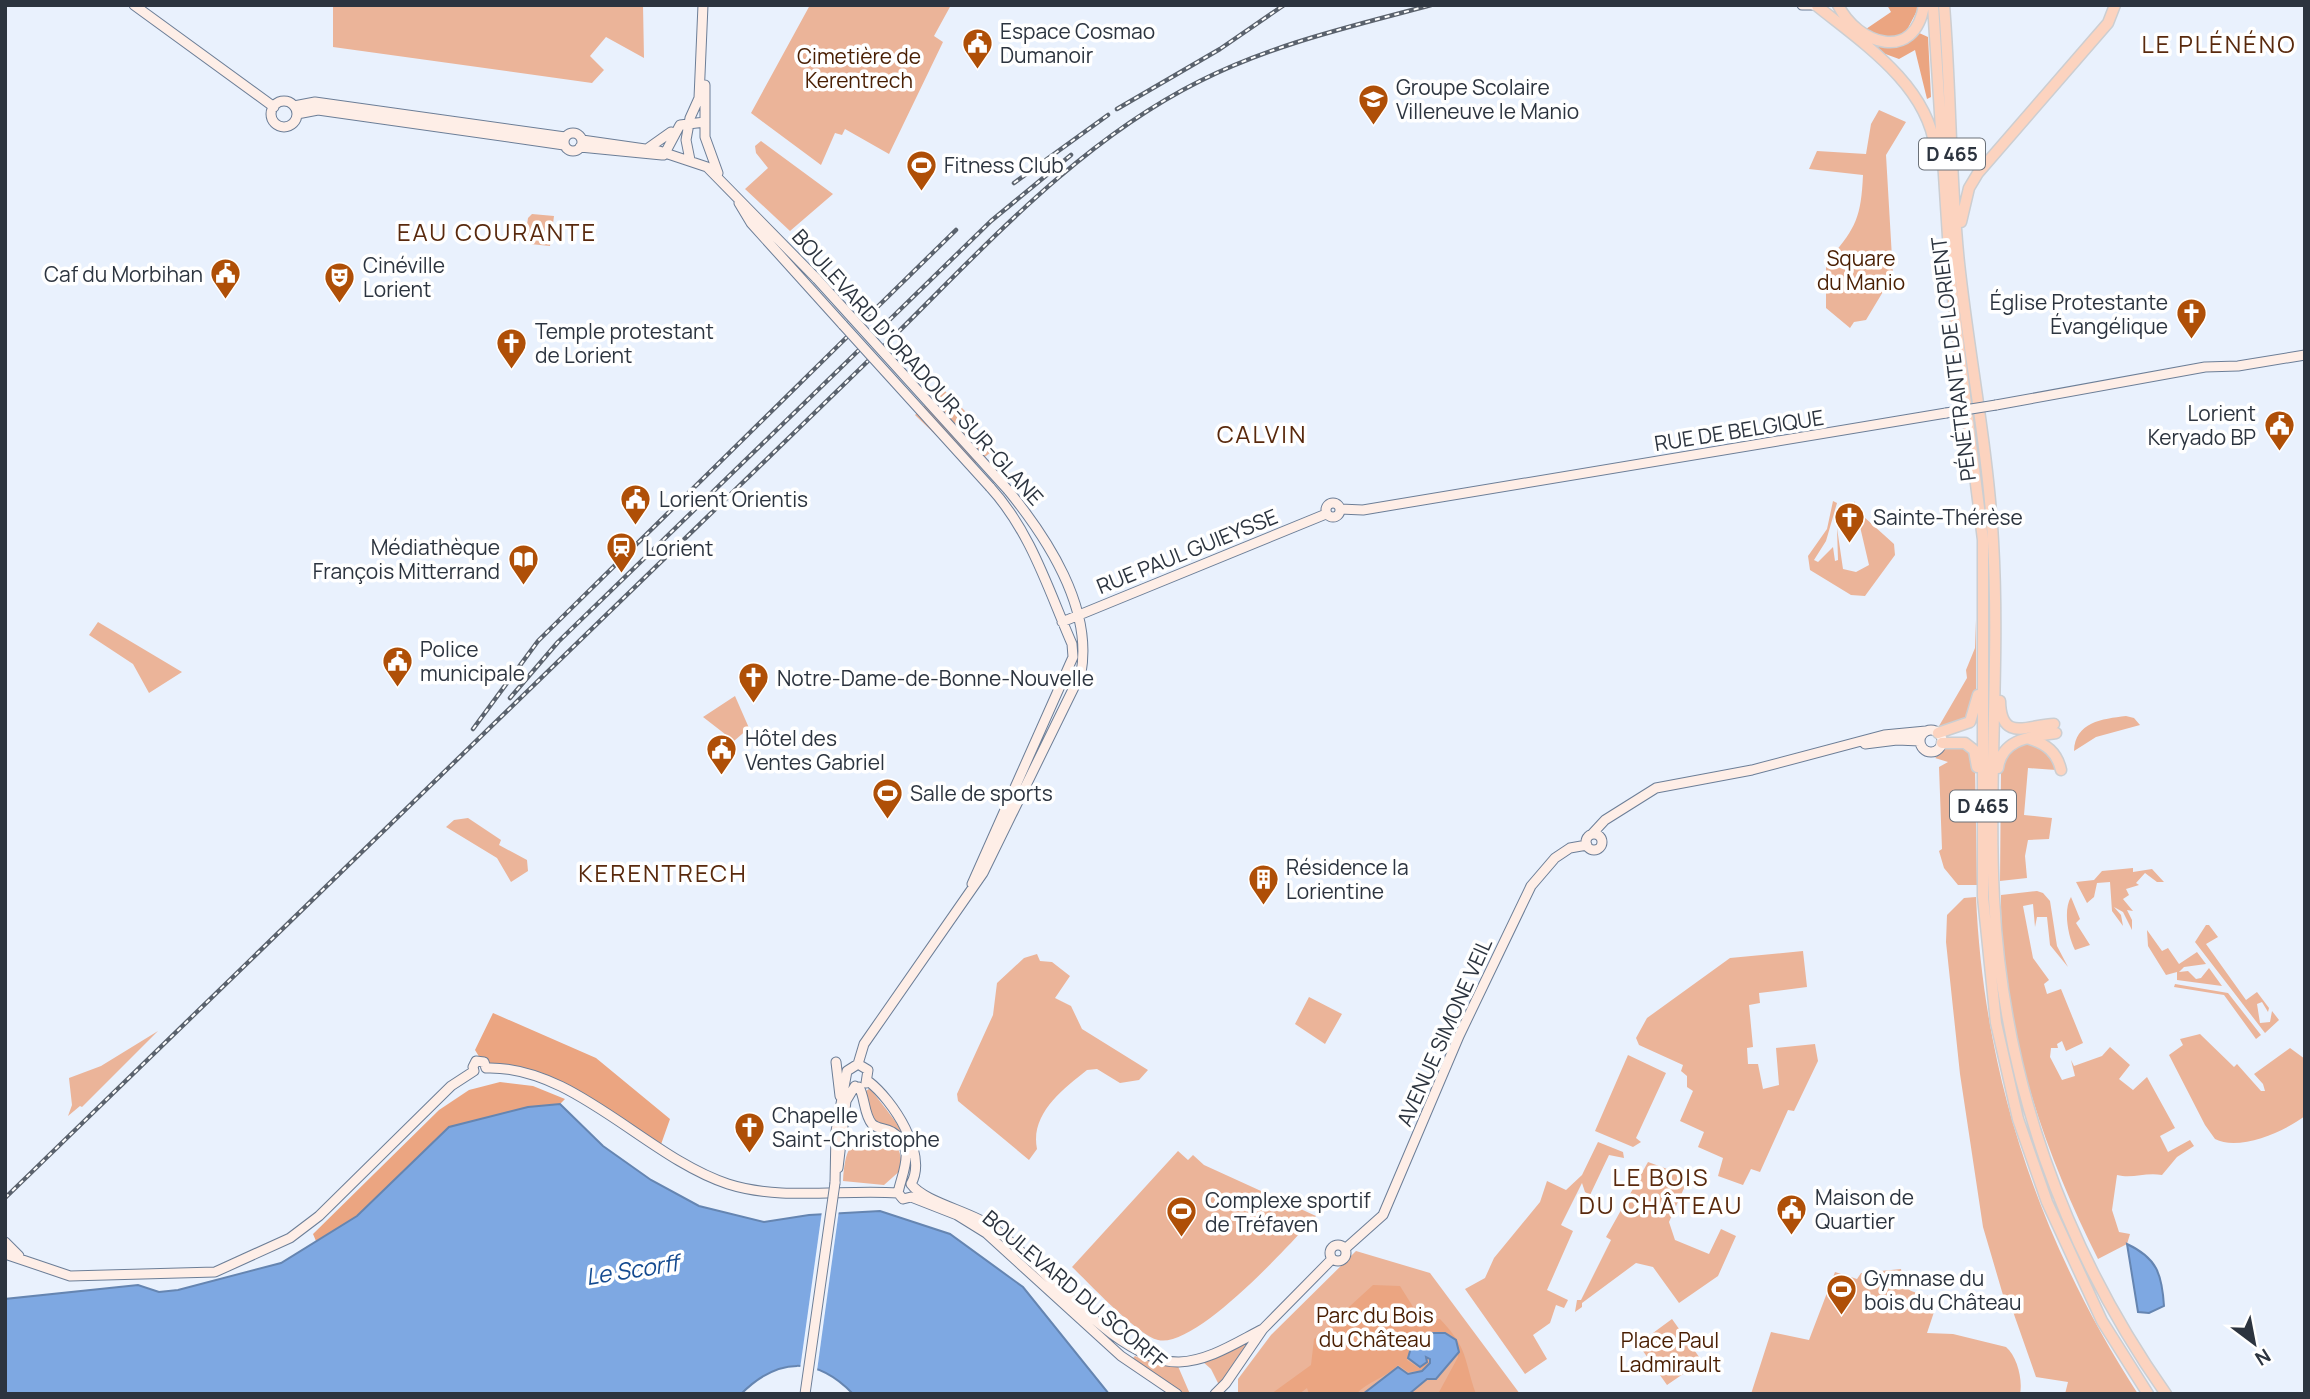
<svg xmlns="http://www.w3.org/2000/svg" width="2310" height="1399" viewBox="0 0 2310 1399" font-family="Manrope,sans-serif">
  <rect width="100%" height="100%" fill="#e9f1fd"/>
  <path fill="#ebb499" d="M333 5H643L644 58 606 37 590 56 604 70 592 83 333 47Z
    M810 5H951L934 36 943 42 889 154 845 129 842 135 835 133 821 165 751 113Z
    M1879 110 1906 122 1886 155 1893 275 1866 320 1854 322 1850 328 1826 308V263C1855 229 1861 220 1863 175L1809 169 1817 151 1866 154 1871 124Z
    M761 141 833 194 790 231 745 189 768 168 756 153 755 146Z
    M532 214 554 216 550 246 530 244 525 238 528 218Z
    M942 388 968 414 963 421 990 453 970 468 915 415Z
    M1833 501 1837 503 1826 541 1814 560 1818 562 1833 547 1835 561 1838 560 1837 528 1843 569 1856 572 1869 565 1854 501 1863 516 1894 544 1895 555 1865 596 1851 595 1810 570 1808 556 1827 529Z
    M1976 620V689L1966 721 1941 729 1939 726 1967 678 1966 670 1975 648Z
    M98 622 182 672 149 693 133 664 89 635Z
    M735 696 749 728 734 741 703 717Z
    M2126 716 2134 718 2140 725 2096 737 2074 751C2075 722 2102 719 2126 716Z
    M2028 742 2054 756 2056 770 2028 768 2024 815 2052 818 2049 839 2028 840 2025 856 2027 878 2000 881 2001 768 2009 748Z
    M1957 744 1971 751 1975 766 1977 885H1958L1944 868 1939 851 1942 849 1939 767 1948 762 1935 758 1949 745Z
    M468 818 501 840 499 845 527 860 528 871 511 882 497 858 446 827 454 820Z
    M2133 868V872L2152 869 2164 882H2157L2145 873 2136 883 2139 885 2126 889 2129 895 2123 899 2133 911 2127 910 2132 920V930L2123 912 2114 907 2121 915 2123 926 2112 911 2110 882 2097 883 2094 897 2087 903 2076 882 2094 880 2102 871Z
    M2037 891 2043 893 2050 901 2057 946 2068 967 2050 945 2047 917H2037L2035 927 2033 904 2023 906 2033 958 2049 980 2044 984 2047 994 2061 989 2083 1043 2066 1051 2062 1041 2057 1044 2058 1048H2051L2050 1057 2062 1080 2075 1076 2071 1060 2074 1066 2102 1056 2110 1047 2130 1065 2119 1079 2133 1090 2147 1077 2175 1128 2160 1136 2168 1152 2190 1140 2194 1146 2177 1157 2162 1175C2145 1172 2133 1179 2117 1175L2112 1210 2119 1232 2130 1234 2127 1244 2098 1259C2041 1146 2000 1023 2001 895Z
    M1976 897C1984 1078 2040 1242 2138 1394H2065L2068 1382 2036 1377 2010 1303 2003 1295 1983 1227 1960 1074 1946 942 1947 915 1964 898Z
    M2071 897 2080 919 2076 923 2090 945 2075 950C2068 936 2063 910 2071 897Z
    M2206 925H2209L2218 937 2206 944 2246 1000 2257 992 2269 1008 2268 1012 2262 1002 2257 1004 2260 1023 2270 1022 2272 1011 2279 1020 2265 1033 2195 942Z
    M2147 930 2162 951 2168 948 2179 964 2197 952 2206 964 2184 967 2179 972 2188 971 2196 979 2201 978 2209 968 2222 986 2177 980V972L2166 975 2148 946Z
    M1803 951 1807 987 1759 993 1760 1003 1749 1005 1753 1047 1747 1048 1748 1064H1758L1763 1089 1779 1085 1776 1048 1815 1044 1818 1061 1794 1111 1788 1110 1760 1172 1751 1169 1743 1185 1718 1176 1723 1158 1698 1147 1704 1132 1680 1121 1693 1091 1687 1087V1076L1681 1071 1683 1065 1639 1045 1636 1038 1647 1018 1730 958Z
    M1037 954 1040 961 1052 962 1070 976 1055 998 1071 1006 1082 1029 1148 1070 1139 1080 1120 1083 1097 1069 1087 1070C1062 1090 1030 1114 1037 1149L1029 1160 958 1101 957 1094 993 1015 997 983 1024 958Z
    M2175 984 2228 993 2261 1035 2256 1039 2224 995 2174 987Z
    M1309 997 1342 1014 1325 1044 1295 1024Z
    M158 1031 82 1107 80 1106 68 1116 72 1105 69 1078 101 1066Z
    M2200 1034 2234 1067 2237 1064 2261 1091H2265L2263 1084 2254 1074 2290 1048 2305 1059V1116C2285 1131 2239 1152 2215 1139L2205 1125 2169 1055 2183 1045 2180 1039Z
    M1628 1055 1666 1073 1636 1138 1641 1142 1633 1147 1595 1131Z
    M870 1088C887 1112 914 1138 912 1168L911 1155 900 1133 871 1119 866 1091Z
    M881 1133C898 1141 901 1151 902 1169L884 1185 843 1181C845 1151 849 1135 881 1133Z
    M1598 1142 1623 1152 1624 1158 1609 1155 1590 1195 1585 1192 1582 1183 1561 1225 1573 1231 1547 1290 1568 1300 1564 1308 1556 1305 1550 1323 1533 1335 1547 1359 1525 1374 1465 1289 1485 1278 1494 1258 1540 1202 1547 1181 1566 1190 1582 1175Z
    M1178 1151 1188 1160 1193 1155 1204 1165 1316 1216C1290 1244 1196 1349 1158 1340 1137 1335 1090 1284 1072 1267Z
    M1648 1162 1689 1177 1669 1222 1675 1240 1709 1254 1721 1229 1736 1236 1718 1276 1679 1303 1653 1267 1636 1263 1582 1303V1307L1575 1312 1577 1300H1581L1611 1240 1606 1237Z
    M1356 1251 1430 1273 1520 1394H1238V1379L1271 1335Z
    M1901 1269C1906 1297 1911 1289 1934 1298V1312L1927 1333 1953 1334 2006 1347C2017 1356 2023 1380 2020 1394H1751L1771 1332 1809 1340 1835 1272 1857 1279 1861 1273Z
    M1672 1319 1702 1361 1667 1385 1638 1344Z
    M1251 1337 1219 1385 1211 1369 1202 1361Z
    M1135 1356 1147 1361 1177 1364 1190 1394H1182L1132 1359Z"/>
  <path fill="#eba581" d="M1887 5H1920L1908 28 1928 37 1931 97 1927 99 1915 50 1899 59 1880 52 1866 29 1891 12Z
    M493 1013 596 1058 670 1119 659 1150 554 1083 486 1068 475 1050Z
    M500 1082 533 1086 565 1099 560 1104 528 1107 449 1127 357 1216 316 1241 313 1234 439 1110 469 1090Z
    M1373 1285 1400 1286 1420 1318 1440 1319C1469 1350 1463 1357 1476 1394H1438L1458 1357 1456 1341 1447 1334 1431 1333 1410 1350 1407 1360 1419 1368 1427 1362V1357L1429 1363 1421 1371 1408 1372 1398 1365C1385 1378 1369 1381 1356 1394H1309L1307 1388 1299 1394H1271L1311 1365 1314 1339Z"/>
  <path fill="#7ea8e2" stroke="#6585b1" stroke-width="2" d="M560 1104 603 1146 651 1180 699 1206 764 1222 809 1215 880 1211 950 1234 1023 1287 1109 1394H853C816 1356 778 1357 741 1394H5V1299L138 1285 159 1292 178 1290 281 1263 357 1216 449 1127 528 1107Z
    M2127 1244C2157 1258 2162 1274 2164 1306L2149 1313 2138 1312Z
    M1427 1333H1445L1456 1340 1459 1352 1436 1379H1427L1409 1394H1363L1398 1367 1408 1374 1422 1371 1430 1363V1359L1426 1357 1427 1362 1420 1367 1408 1358 1412 1344Z"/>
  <path fill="#e9f1fd" d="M839 1210 817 1371 800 1369 822 1211Z"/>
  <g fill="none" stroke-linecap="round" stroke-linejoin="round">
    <defs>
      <path id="secondary" d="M134 5 274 107
        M1802 5H1819
        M705 85V137L718 173
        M271 114a13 13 0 1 1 26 0a13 13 0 1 1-26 0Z
        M294 106 315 102 565 137
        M297 114 318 110 564 145
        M564 142a9 9 0 1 1 18 0a9 9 0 1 1-18 0Z
        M582 140 659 151 707 167 817 279
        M580 147 662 155
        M647 149 671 132
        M664 155 680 125 705 122
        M690 160 686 140 690 118 699 98 703 5
        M739 203 751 223 843 325
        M1996 405 2205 367 2238 366 2305 355
        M1326 510a7 7 0 1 1 14 0a7 7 0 1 1-14 0Z
        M1340 509 1363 510 1946 413
        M1062 622 1326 514
        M1920 741a11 11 0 1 1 22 0a11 11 0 1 1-22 0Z
        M1865 744 1897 740 1920 741
        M1592 834 1605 820 1656 788 1752 770 1884 735 1926 731
        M1586 842a8 8 0 1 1 16 0a8 8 0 1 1-16 0Z
        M972 884 1073 657 1072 644C1048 589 1031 532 990 487
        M836 1062 840 1096
        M858 1064 864 1044 983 873 1081 673C1093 607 1047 538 1008 490
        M858 1064 868 1070 866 1083
        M486 1068C574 1065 646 1157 728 1184 781 1201 843 1189 898 1193
        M474 1071 473 1067 476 1061 484 1062 486 1068
        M868 1081C893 1100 928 1154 911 1184
        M859 1087C865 1097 864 1115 872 1124 877 1129 885 1128 892 1132 917 1148 902 1172 898 1193
        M838 1168 846 1101 855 1086
        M835 1183 836 1131 847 1071 858 1064
        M911 1184C924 1202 969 1211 991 1226 1041 1262 1117 1363 1179 1362 1209 1361 1237 1342 1263 1329
        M898 1193 903 1199 911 1197 957 1215 986 1233 1121 1356 1177 1394
        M5 1242 19 1256
        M1330 1253a8 8 0 1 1 16 0a8 8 0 1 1-16 0Z
        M1346 1248 1383 1215 1459 1036 1531 886 1555 858 1570 848 1587 845
        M5 1254 70 1276 215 1272 290 1238 319 1216 451 1086 474 1071
        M1215 1394 1226 1383 1263 1329 1331 1260"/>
      <path id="trunk" d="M1838 5C1858 45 1915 63 1924 5
        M1933 5 1951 283 1983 540V897L1996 1023 2018 1119 2047 1202 2102 1321 2148 1394
        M1944 5C1951 91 1950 177 1959 263 1969 356 1988 448 1993 541 2000 660 1988 780 1994 899 2003 1077 2063 1248 2166 1394
        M1817 6C1863 43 1927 85 1935 148
        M1961 222 1969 188 1978 173 2108 23 2115 5
        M2000 701C2001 744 2030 724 2054 724
        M1938 733 1970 722 1978 695
        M2030 739C2046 744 2057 752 2061 770
        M1942 743H1965L1974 750 1977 767
        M1998 768C2002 738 2031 737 2056 733"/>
    </defs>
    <use href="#secondary" stroke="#6c7e97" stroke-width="11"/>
    <use href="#trunk" stroke="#ccced1" stroke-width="13"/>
    <use href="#secondary" stroke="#feeee7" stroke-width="9"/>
    <use href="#trunk" stroke="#fcd3bf" stroke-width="10"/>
    <defs>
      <path id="rail" d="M1117 109 1220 49 1284 5
        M1014 183 1108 115
        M863 321 956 230
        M875 334 991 221 1071 155
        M884 346C982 250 1076 143 1200 81 1273 44 1353 26 1431 5
        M510 698 558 642 859 350
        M473 729 538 641 847 337
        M5 1198 868 361"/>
    </defs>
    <use href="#rail" stroke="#5a626d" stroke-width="4.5"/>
    <use href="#rail" stroke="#fff" stroke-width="2" stroke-dasharray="5" stroke-linecap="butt"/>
    <defs>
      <path id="secondary-bridge" d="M817 279 1008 490
        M843 325 990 487
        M1946 413 1996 405
        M805 1394 835 1183"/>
    </defs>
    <use href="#secondary-bridge" stroke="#6c7e97" stroke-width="11" stroke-linecap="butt"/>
    <use href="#secondary-bridge" stroke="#feeee7" stroke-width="9"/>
  </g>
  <defs>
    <symbol id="civic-pin" viewBox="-11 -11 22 30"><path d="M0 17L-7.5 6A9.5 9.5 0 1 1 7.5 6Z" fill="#af4f07" stroke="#fff"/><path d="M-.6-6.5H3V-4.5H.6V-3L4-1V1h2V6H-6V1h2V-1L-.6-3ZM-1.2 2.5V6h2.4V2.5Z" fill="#fff"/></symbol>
    <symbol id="school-pin" viewBox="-11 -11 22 30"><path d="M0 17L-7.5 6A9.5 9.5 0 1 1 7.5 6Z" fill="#af4f07" stroke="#fff"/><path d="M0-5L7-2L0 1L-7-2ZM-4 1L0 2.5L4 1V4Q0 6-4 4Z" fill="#fff"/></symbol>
    <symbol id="stadium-pin" viewBox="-11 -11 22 30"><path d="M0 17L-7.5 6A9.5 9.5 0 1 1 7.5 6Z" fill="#af4f07" stroke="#fff"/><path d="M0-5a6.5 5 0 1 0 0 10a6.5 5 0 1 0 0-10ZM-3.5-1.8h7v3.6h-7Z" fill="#fff"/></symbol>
    <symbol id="theatre-pin" viewBox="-11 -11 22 30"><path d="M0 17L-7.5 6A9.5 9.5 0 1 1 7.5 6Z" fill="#af4f07" stroke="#fff"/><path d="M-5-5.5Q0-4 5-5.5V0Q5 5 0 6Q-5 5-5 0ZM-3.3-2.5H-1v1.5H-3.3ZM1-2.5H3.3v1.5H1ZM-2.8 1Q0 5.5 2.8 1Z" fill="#fff"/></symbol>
    <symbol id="church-pin" viewBox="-11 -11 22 30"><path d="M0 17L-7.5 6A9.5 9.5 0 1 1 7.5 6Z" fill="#af4f07" stroke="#fff"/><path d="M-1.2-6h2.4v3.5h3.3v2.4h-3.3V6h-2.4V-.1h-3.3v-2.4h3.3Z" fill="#fff"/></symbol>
    <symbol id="station-pin" viewBox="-11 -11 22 30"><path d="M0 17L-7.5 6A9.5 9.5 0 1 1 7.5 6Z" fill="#af4f07" stroke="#fff"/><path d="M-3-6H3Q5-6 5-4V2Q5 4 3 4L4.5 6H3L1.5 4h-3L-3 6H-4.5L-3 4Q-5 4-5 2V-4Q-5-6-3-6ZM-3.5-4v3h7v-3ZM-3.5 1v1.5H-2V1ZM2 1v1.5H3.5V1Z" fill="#fff"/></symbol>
    <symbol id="library-pin" viewBox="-11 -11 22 30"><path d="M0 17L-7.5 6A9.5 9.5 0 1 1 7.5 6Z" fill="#af4f07" stroke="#fff"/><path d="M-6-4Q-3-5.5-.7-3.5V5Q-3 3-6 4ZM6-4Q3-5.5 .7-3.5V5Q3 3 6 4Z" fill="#fff"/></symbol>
    <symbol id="building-pin" viewBox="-11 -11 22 30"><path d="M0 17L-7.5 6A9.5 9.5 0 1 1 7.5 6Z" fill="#af4f07" stroke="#fff"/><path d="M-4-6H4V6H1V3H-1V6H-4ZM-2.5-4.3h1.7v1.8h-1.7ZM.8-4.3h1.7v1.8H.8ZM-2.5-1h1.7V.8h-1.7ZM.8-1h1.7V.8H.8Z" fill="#fff"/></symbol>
  </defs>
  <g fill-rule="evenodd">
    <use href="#civic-pin" x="960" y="26" width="35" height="47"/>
    <use href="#school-pin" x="1356" y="82" width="35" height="47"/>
    <use href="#stadium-pin" x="904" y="148" width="35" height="47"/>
    <use href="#civic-pin" x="208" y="256" width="35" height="47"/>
    <use href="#theatre-pin" x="322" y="260" width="35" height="47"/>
    <use href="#church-pin" x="2174" y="296" width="35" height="47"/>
    <use href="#church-pin" x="494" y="326" width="35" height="47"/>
    <use href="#civic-pin" x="2262" y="408" width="35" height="47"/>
    <use href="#civic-pin" x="618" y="482" width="35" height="47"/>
    <use href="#church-pin" x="1832" y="500" width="35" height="47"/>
    <use href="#station-pin" x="604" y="530" width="35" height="47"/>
    <use href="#library-pin" x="506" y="542" width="35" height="47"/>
    <use href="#civic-pin" x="380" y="644" width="35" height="47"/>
    <use href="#church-pin" x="736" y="660" width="35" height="47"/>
    <use href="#civic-pin" x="704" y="732" width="35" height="47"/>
    <use href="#stadium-pin" x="870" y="776" width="35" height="47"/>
    <use href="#building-pin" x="1246" y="862" width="35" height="47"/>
    <use href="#church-pin" x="732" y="1110" width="35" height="47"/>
    <use href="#civic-pin" x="1774" y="1192" width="35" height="47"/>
    <use href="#stadium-pin" x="1164" y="1194" width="35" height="47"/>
    <use href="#stadium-pin" x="1824" y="1272" width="35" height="47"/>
  </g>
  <g text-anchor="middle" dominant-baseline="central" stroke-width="7" stroke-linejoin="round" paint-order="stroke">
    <g fill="#fff" stroke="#6b7179" stroke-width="2">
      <rect x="1919" y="138.5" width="66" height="31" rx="5"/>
      <rect x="1950" y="790.5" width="66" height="31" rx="5"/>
    </g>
    <g font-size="19" font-weight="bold" fill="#2c343f">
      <text x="1952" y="154">D 465</text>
      <text x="1983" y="806">D 465</text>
    </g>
    <g font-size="21" fill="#2c343f" stroke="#fff" text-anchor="start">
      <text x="1000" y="31">Espace Cosmao<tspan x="1000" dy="24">Dumanoir</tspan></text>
      <text x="1396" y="87">Groupe Scolaire<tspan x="1396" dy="24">Villeneuve le Manio</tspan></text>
      <text x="944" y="165">Fitness Club</text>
      <text x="363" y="265">Cinéville<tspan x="363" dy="24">Lorient</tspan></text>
      <text x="203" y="274" text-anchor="end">Caf du Morbihan</text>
      <text x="2168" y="302" text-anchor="end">Église Protestante<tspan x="2168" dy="24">Évangélique</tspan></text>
      <text x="535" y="331">Temple protestant<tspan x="535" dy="24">de Lorient</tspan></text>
      <text x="2256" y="413" text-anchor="end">Lorient<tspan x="2256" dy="24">Keryado BP</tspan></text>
      <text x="659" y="499">Lorient Orientis</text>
      <text x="1873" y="517">Sainte-Thérèse</text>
      <text x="500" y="547" text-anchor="end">Médiathèque<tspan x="500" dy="24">François Mitterrand</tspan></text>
      <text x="645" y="548">Lorient</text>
      <text x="420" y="649">Police<tspan x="420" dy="24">municipale</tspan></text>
      <text x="777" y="678">Notre-Dame-de-Bonne-Nouvelle</text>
      <text x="745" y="738">Hôtel des<tspan x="745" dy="24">Ventes Gabriel</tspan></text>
      <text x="910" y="793">Salle de sports</text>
      <text x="1286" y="867">Résidence la<tspan x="1286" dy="24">Lorientine</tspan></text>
      <text x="772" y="1115">Chapelle<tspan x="772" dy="24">Saint-Christophe</tspan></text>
      <text x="1815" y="1197">Maison de<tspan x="1815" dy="24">Quartier</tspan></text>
      <text x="1205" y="1200">Complexe sportif<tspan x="1205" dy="24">de Tréfaven</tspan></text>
      <text x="1864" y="1278">Gymnase du<tspan x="1864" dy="24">bois du Château</tspan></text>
    </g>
    <g font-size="21" fill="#491e02" stroke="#fff">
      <text x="859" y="56">Cimetière de<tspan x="859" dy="24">Kerentrech</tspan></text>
      <text x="1861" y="258">Square<tspan x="1861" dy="24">du Manio</tspan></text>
      <text x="1375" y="1315">Parc du Bois<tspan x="1375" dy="24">du Château</tspan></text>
      <text x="1670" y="1340">Place Paul<tspan x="1670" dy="24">Ladmirault</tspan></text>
    </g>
    <g font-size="21" fill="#2c343f" stroke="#fff">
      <text transform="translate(1953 359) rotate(-97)">PÉNÉTRANTE DE LORIENT</text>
      <text transform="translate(918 367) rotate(48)">BOULEVARD D'ORADOUR-SUR-GLANE</text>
      <text transform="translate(1739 430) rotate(-9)">RUE DE BELGIQUE</text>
      <text transform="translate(1187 551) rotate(-22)">RUE PAUL GUIEYSSE</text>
      <text transform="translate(1444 1032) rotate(-66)">AVENUE SIMONE VEIL</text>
      <text transform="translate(1075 1289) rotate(40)">BOULEVARD DU SCORFF</text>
    </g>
    <g font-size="23" font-style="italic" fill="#154b90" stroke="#fff">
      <text transform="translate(632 1269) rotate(-9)">Le Scorff</text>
    </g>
    <g font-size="24" letter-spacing="2" fill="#59290d" stroke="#fff">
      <text x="2219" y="43">LE PLÉNÉNO</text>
      <text x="497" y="231">EAU COURANTE</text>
      <text x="1262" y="433">CALVIN</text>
      <text x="663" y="872">KERENTRECH</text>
      <text x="1661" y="1176">LE BOIS<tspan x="1661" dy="28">DU CHÂTEAU</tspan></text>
    </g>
  </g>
  <rect width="2310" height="1399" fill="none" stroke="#2c343f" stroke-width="14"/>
  <g transform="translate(2254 1343) rotate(148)" stroke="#ffffff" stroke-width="5" paint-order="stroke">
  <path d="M0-5L12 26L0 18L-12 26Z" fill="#2c343f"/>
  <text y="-10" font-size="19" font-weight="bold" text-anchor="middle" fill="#2c343f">N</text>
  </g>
</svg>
